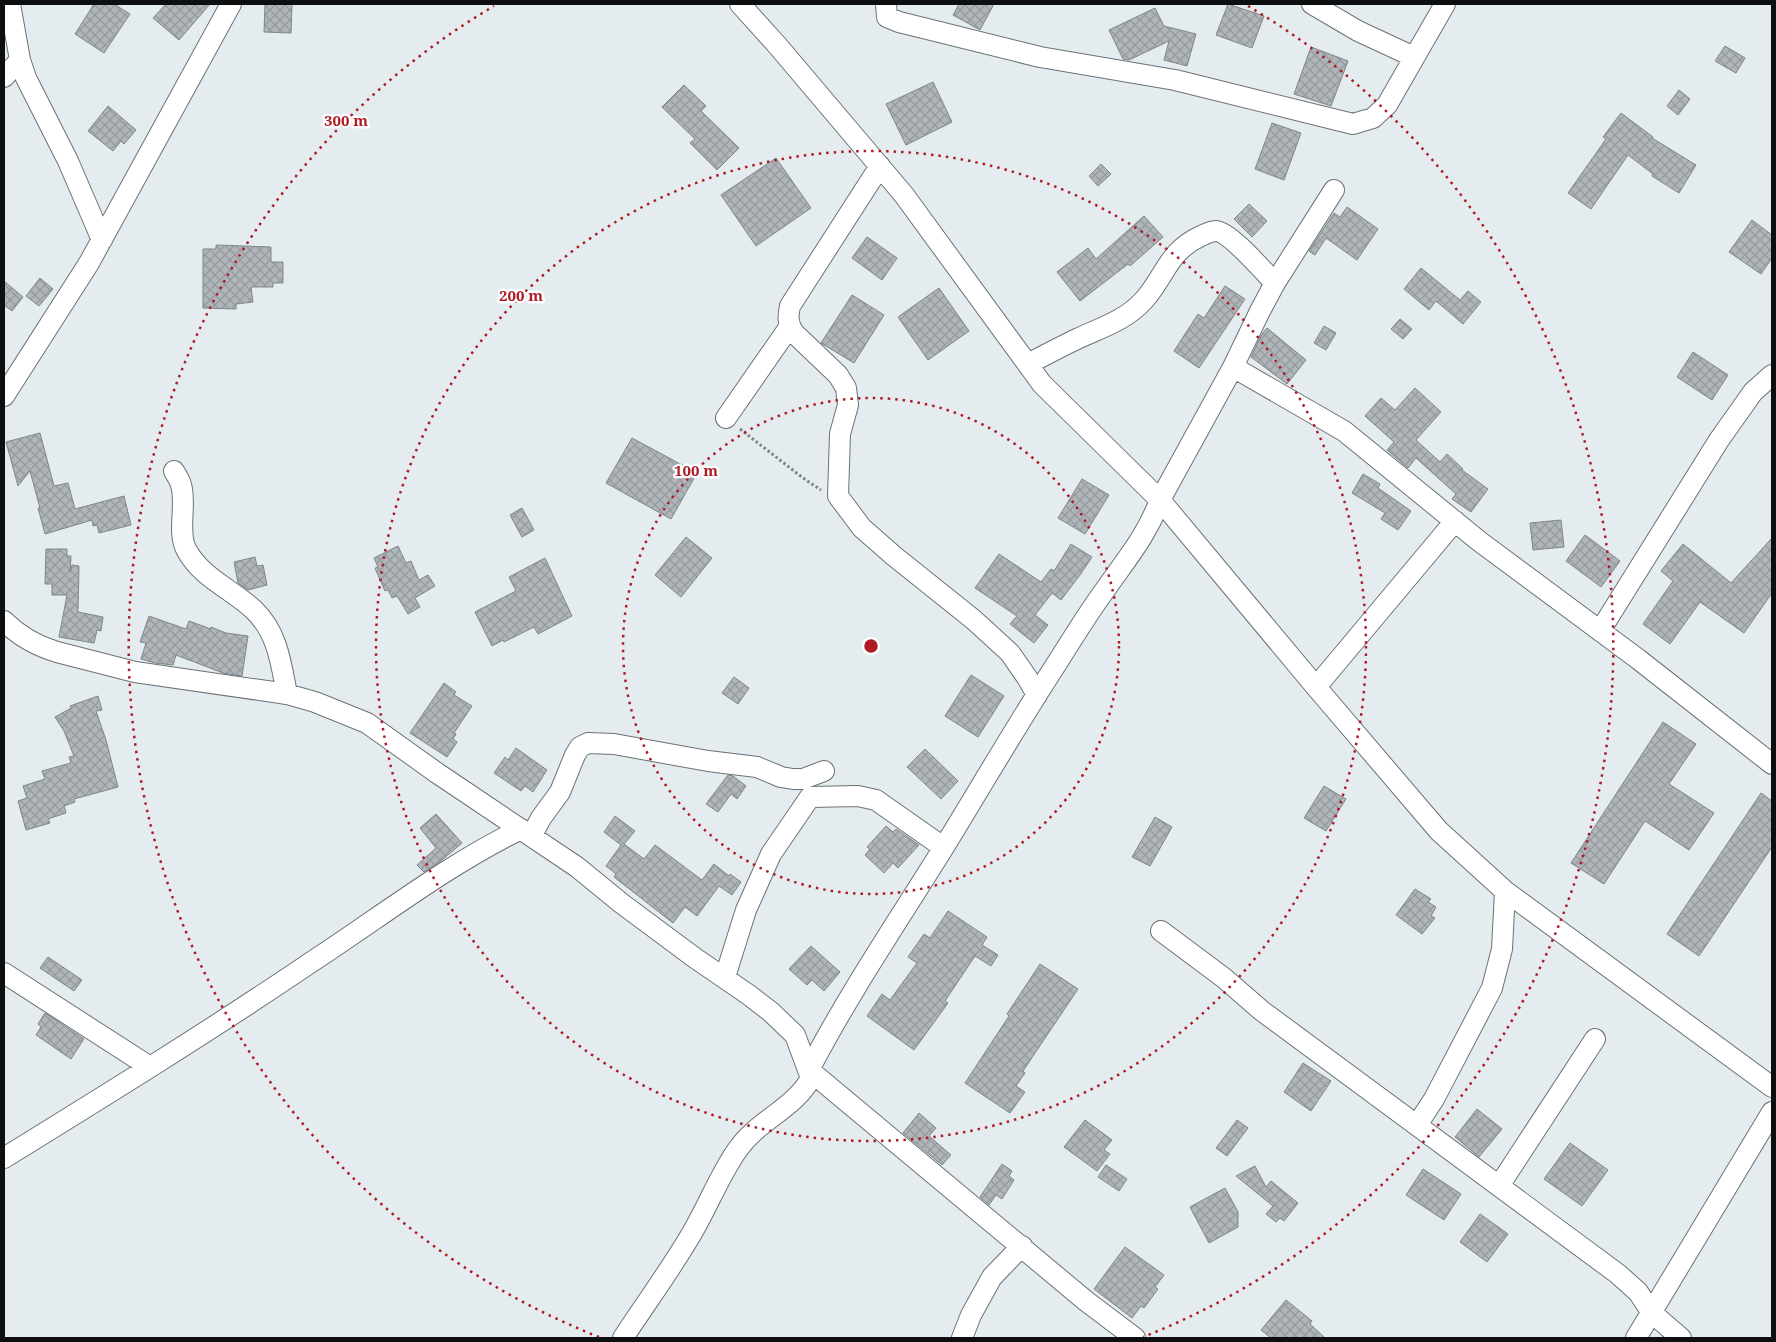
<svg xmlns="http://www.w3.org/2000/svg" width="1776" height="1342" viewBox="0 0 1776 1342" font-family="'Noto Serif',serif">
  <defs>
    <pattern id="building-cross-hatch" width="8" height="8" patternUnits="userSpaceOnUse" patternTransform="scale(1.25)"><rect width="8" height="8" fill="#afb5b9"/><path d="M0 0l8 8M0 8l8-8" fill="none" stroke="#959a9e"/></pattern>
  </defs>
  <rect width="100%" height="100%" fill="#e5ecf0"/>
  <path fill="url(#building-cross-hatch)" stroke="#7f868a" d="M94 4H114L130 14 104 53 75 34Z
    M166 4H210L179 40 153 18Z
    M265 4H292L291 33 264 32Z
    M959 4H994L980 30 953 15Z
    M1228 4 1264 16 1252 48 1216 35Z
    M1155 8 1164 26 1196 34 1187 66 1164 60 1169 41 1129 60 1123 59 1109 30Z
    M1725 46 1745 58 1736 73 1715 61Z
    M1311 47 1348 61 1331 106 1294 94Z
    M933 82 952 122 906 145 886 104Z
    M684 85 706 106 701 111 739 148 717 170 690 143 695 139 662 107Z
    M1679 90 1690 99 1678 115 1667 106Z
    M108 106 136 130 124 144 121 141 113 151 88 131Z
    M1621 113 1653 137 1652 138 1696 165 1679 193 1652 176 1653 174 1628 155 1591 209 1568 193 1606 139 1603 137Z
    M1272 123 1301 133 1284 180 1255 169Z
    M776 158 811 208 756 246 721 195Z
    M1101 164 1111 174 1098 186 1089 176Z
    M1249 204 1267 221 1252 237 1234 219Z
    M1347 207 1378 229 1357 260 1326 238 1315 255 1309 251 1334 213 1340 217Z
    M1144 216 1163 237 1130 266 1128 264 1080 301 1057 272 1088 248 1096 259Z
    M1752 220 1772 235V258L1761 274 1729 252Z
    M867 237 897 258 882 280 852 258Z
    M216 245 271 247V262H283V283H273V287H251L253 302 236 304V309L203 308V249H216Z
    M1421 268 1460 300 1468 291 1481 302 1463 324 1436 301 1429 310 1404 289Z
    M40 278 53 289 39 306 26 296Z
    M4 281 23 297 12 311 4 305Z
    M1225 286 1245 299 1199 368 1174 351 1198 314 1204 318Z
    M939 288 969 331 928 360 898 317Z
    M852 295 884 315 854 363 821 343Z
    M1400 319 1412 329 1403 339 1391 329Z
    M1324 326 1336 333 1326 350 1314 343Z
    M1267 328 1306 360 1287 384 1251 357 1262 334Z
    M1693 352 1728 375 1712 400 1677 377Z
    M1415 388 1441 412 1416 440 1440 462 1447 454 1463 469 1462 470 1488 489 1471 512 1452 499 1456 494 1416 458 1408 468 1387 450 1394 442 1365 416 1381 398 1395 410Z
    M40 433 54 486 68 483 75 509 124 496 131 525 99 533 97 525 93 526 92 520 45 534 38 508H40L30 471 18 486 6 442Z
    M632 438 697 473 671 519 606 483Z
    M1363 474 1380 484 1378 488 1411 511 1398 530 1381 519 1385 513 1352 493Z
    M1082 479 1109 495 1085 534 1058 518Z
    M522 508 534 530 522 537 510 515Z
    M1561 520 1564 547 1533 550 1530 523Z
    M1585 535 1620 561 1601 587 1566 561Z
    M686 537 712 558 681 597 655 575Z
    M1772 538V593L1744 633 1700 602 1670 644 1643 624 1673 581 1661 571 1683 544 1731 583Z
    M1071 544 1092 557 1080 575 1061 600 1052 593 1035 615 1048 625 1034 643 1010 624 1017 616 975 588 999 554 1041 582 1051 569 1054 571Z
    M398 546 406 563 411 561 419 580 428 575 435 586 415 598 420 607 408 614 397 596 392 598 388 590 385 591 375 568 378 567 374 558Z
    M46 549H67V556H71L70 572 72 565 79 566 78 612 103 617 101 631 97 630 94 643 59 637 67 595H52V584H45Z
    M255 557 257 566 263 565 267 585 248 590 238 583 234 562Z
    M545 558 572 616 538 634 534 627 504 642 503 640 492 646 475 612 516 591 509 577Z
    M149 616 186 629 189 621 211 629V627L226 633 248 636 242 676 223 673 176 655 173 665 155 663 141 659 146 643 140 642Z
    M971 675 1004 696 978 737 945 716Z
    M734 677 749 688 738 704 722 693Z
    M444 683 456 692 454 695 472 706 454 733 456 734 453 739 457 742 447 757 410 733Z
    M98 696 102 710 96 711 106 740 118 787 74 799 75 802 64 806 66 813 48 819 50 823 26 830 18 801 27 798 23 786 45 779 42 771 71 763 69 757 74 756 64 731 55 717 71 708 70 706Z
    M1663 722 1696 744 1669 784 1714 813 1689 850 1645 821 1604 884 1571 863Z
    M516 748 547 770 533 792 525 786 521 791 494 773 505 757 508 760Z
    M925 749 958 781 941 799 907 767Z
    M728 775 733 776 746 786 737 799 731 794 718 812 706 804Z
    M1324 786 1346 799 1326 831 1304 818Z
    M1761 793 1772 801V847L1699 956 1667 934Z
    M436 814 462 843 442 860 424 872 417 865 436 848 420 828Z
    M615 816 635 831 624 844 644 859 655 845 702 880 714 864 729 876 730 874 741 882 732 895 719 886 697 916 685 907 673 923 614 877 616 874 606 866 621 845 604 832Z
    M1155 817 1172 827 1150 866 1132 857Z
    M886 826 893 832 896 829 919 845 898 868 893 863 884 873 865 855 870 849 867 847Z
    M1415 889 1431 899 1428 902 1436 907 1431 916 1435 918 1422 934 1396 915Z
    M948 911 987 937 982 945 998 955 991 966 975 956 945 1001 948 1003 914 1050 867 1016 882 994 890 1000 917 963 908 957 924 934 930 938Z
    M811 946 840 972 824 991 812 980 807 985 789 969Z
    M48 957 82 980 74 991 40 968Z
    M1040 964 1078 989 1023 1071 1025 1073 1016 1086 1025 1092 1010 1113 965 1083 1009 1016 1007 1014Z
    M45 1013 84 1039 71 1059 36 1035 41 1027 38 1024Z
    M1303 1063 1331 1081 1311 1111 1284 1092Z
    M1477 1109 1502 1129 1479 1157 1455 1137Z
    M919 1113 936 1128 929 1136 951 1155 942 1165 903 1133Z
    M1085 1120 1112 1140 1104 1150 1110 1154 1097 1171 1064 1147Z
    M1237 1120 1248 1128 1227 1156 1216 1148Z
    M1570 1143 1608 1170 1582 1206 1544 1179Z
    M1002 1164 1012 1171 1009 1176 1014 1180 1002 1199 996 1195 989 1205 980 1197Z
    M1106 1165 1127 1179 1119 1191 1098 1177Z
    M1255 1166 1266 1187 1271 1181 1298 1203 1284 1221 1280 1218 1276 1222 1266 1214 1273 1206 1236 1176Z
    M1423 1169 1461 1194 1444 1220 1406 1195Z
    M1225 1188 1238 1212V1227L1209 1243 1190 1207Z
    M1480 1214 1508 1234 1487 1262 1460 1242Z
    M1125 1247 1164 1275 1155 1287 1158 1289 1144 1308 1141 1306 1132 1318 1094 1289Z
    M1286 1300 1312 1321 1310 1324 1325 1338H1271L1261 1330Z"/>
  <g fill="none" stroke-linecap="round" stroke-linejoin="round">
    <defs>
      <path id="minor" d="M10 4 20 60 26 78 68 161 102 240
        M740 4 777 45 904 195 1042 384 1160 500 1316 687 1439 831 1505 891 1772 1087
        M886 4 887 17 899 22 1040 57 1175 80 1353 124 1373 118 1387 105 1445 4
        M1312 4 1358 31 1414 57
        M4 77 20 60
        M880 166 790 306C788 316 787 323 794 333L838 375 846 388 848 405 840 434 838 496 862 528 894 556 974 620 1010 653 1028 679 1037 695
        M1028 364C1045 355 1062 346 1079 338 1103 327 1126 320 1144 300 1166 275 1168 251 1201 236 1205 234 1211 231 1216 231 1230 232 1264 272 1275 283
        M1233 367 1344 431 1479 541 1638 659 1772 764
        M4 396 89 263 231 4
        M726 418 790 326
        M174 471C176 475 180 480 181 485 187 503 177 532 186 549 201 578 232 589 254 610 278 633 281 664 287 694
        M4 621C18 635 37 646 57 652L135 672 287 694 315 702 367 723 437 773 577 867 621 903 695 958 749 995 771 1012 795 1035 811 1078C794 1109 758 1120 738 1149 720 1174 708 1206 692 1233 671 1269 646 1303 623 1338
        M1600 631 1719 440 1753 392 1772 375
        M1316 687 1455 521
        M532 835 541 818 560 792 575 755 580 747 588 743 614 744 708 761 757 767 781 777 793 779H803L824 771
        M1161 931 1224 978 1262 1011 1618 1274 1638 1292 1652 1313 1681 1338
        M4 973 150 1067
        M725 977 746 910 771 854 810 797 858 796 876 800 943 847
        M809 1070C849 993 898 921 944 847 982 785 1018 723 1057 663 1073 638 1088 613 1105 590 1127 558 1146 537 1160 500L1233 367 1260 311 1275 283 1334 190
        M809 1070 1086 1301 1135 1338
        M1417 1125 1434 1099 1492 988 1502 949 1505 891
        M4 1158C106 1095 208 1032 307 965 378 919 445 866 521 829
        M1499 1186 1595 1039
        M962 1338 971 1315 992 1277 1022 1246
        M1636 1338 1772 1112"/>
    </defs>
    <use href="#minor" stroke="#6b7175" stroke-width="22"/>
    <path stroke="#7f8387" stroke-width="3" stroke-dasharray="2.5 2.5" stroke-linecap="butt" d="M740 429 803 478 821 490"/>
    <use href="#minor" stroke="#fff" stroke-width="20"/>
  </g>
  <g fill="none" stroke="#ae1b25" stroke-width="2.5" stroke-dasharray="2.5 5">
    <circle cx="871" cy="646" r="248"/>
    <circle cx="871" cy="646" r="495"/>
    <path d="M599 1337A743 743 0 0 1 494 6M1248 6A743 743 0 0 1 1143 1337"/>
  </g>
  <circle cx="871" cy="646" r="8" fill="#ae1b25" stroke="#fff" stroke-width="2.5"/>
  <g font-size="15" text-anchor="middle" font-weight="bold" fill="#ae1b25" stroke="#fff" stroke-width="4.5" stroke-linejoin="round" paint-order="stroke">
    <text x="346" y="126">300 m</text>
    <text x="521" y="301">200 m</text>
    <text x="696" y="476">100 m</text>
  </g>
  <rect width="1776" height="1342" fill="none" stroke="#0c0e10" stroke-width="10"/>
</svg>
